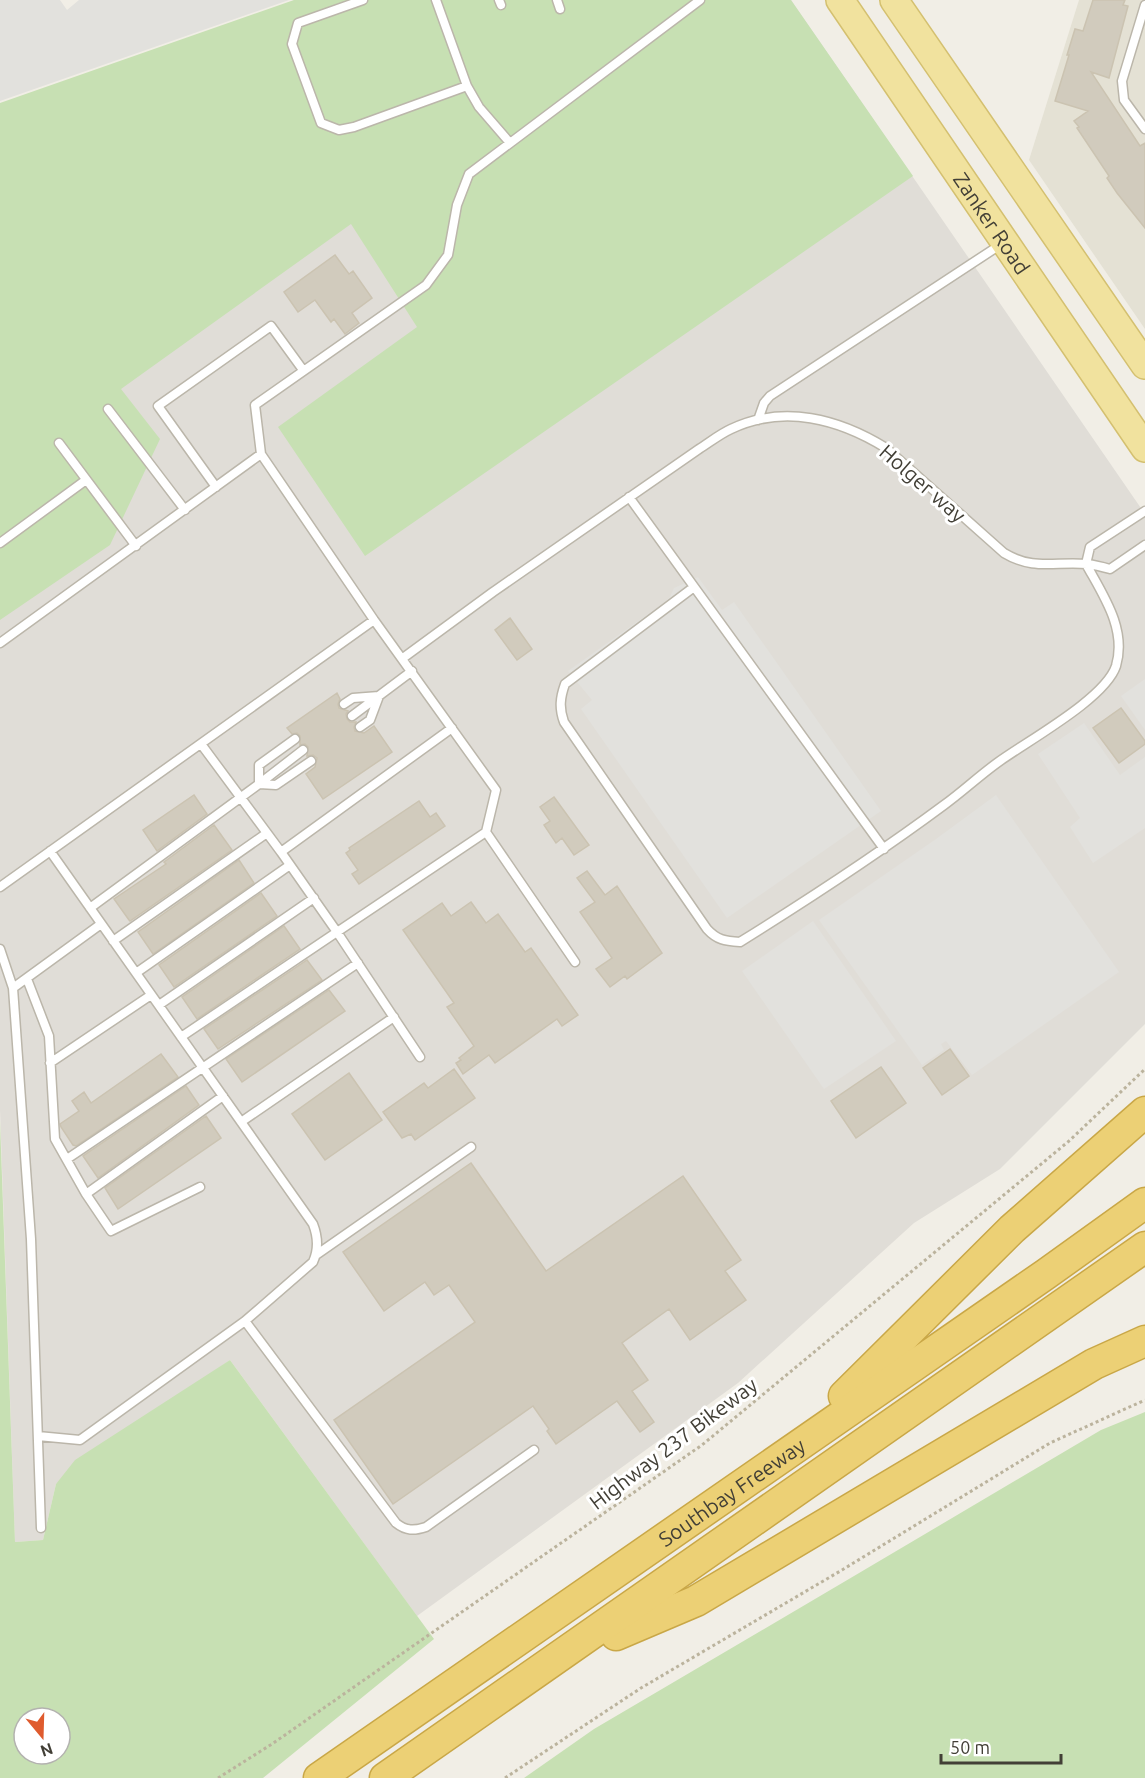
<svg xmlns="http://www.w3.org/2000/svg" width="1145" height="1778" viewBox="0 0 1145 1778" font-family="Ubuntu,sans-serif">
  <rect width="100%" height="100%" fill="#f1eee6"/>
  <path fill="#e4e1d4" d="M1079 0H1145V329L1029 160Z"/>
  <path fill="#e0ddd7" d="M294 0H791L1145 514V1024L1000 1169 914 1223 738 1383 417 1616 230 1360 56 1484 43 1540 15 1542 0 1110V475Z"/>
  <path fill="#c7e0b3" fill-rule="evenodd" d="M294 0H791L913 176 365 556 278 427 417 327 351 224 121 389 160 439 110 545 0 620V103Z
    M0 1121 15 1542 43 1540 56 1484 75 1460 230 1360 434 1639 263 1778H0ZM24 1718H60V1754H24Z
    M1145 1412V1778H524L594 1729 854 1576 1101 1430Z"/>
  <path fill="#e2e1dd" d="M0 0H60L67 10 79 0H289L0 101Z
    M698 577 722 610 734 602 881 811 727 918 581 709 592 700 568 671 662 604 670 597 674 588Z
    M1145 679V730L1121 696Z
    M1084 723 1120 775 1145 757V828L1093 863 1070 827 1080 818 1038 754Z
    M996 795 1119 972 972 1075 946 1041 941 1044 944 1050 922 1065 819 920 936 839Z
    M813 921 896 1041 824 1089 742 971Z"/>
  <path fill="#d1cbbd" stroke="#cbc3b1" stroke-width="1.5" d="M1093 0H1125L1123 5 1128 6 1109 78 1091 72 1140 146 1145 143V228L1117 193 1107 178 1109 176 1077 128 1079 127 1074 121 1088 111 1055 101 1069 55H1067L1075 29 1083 31Z
    M335 255 349 274 353 271 372 298 352 313 359 323 345 334 334 319 331 322 315 300 298 312 284 292Z
    M510 618 532 649 517 660 495 630Z
    M337 693 340 699 338 704 339 708 348 711 346 714 347 719 350 722H356L354 727 355 731 364 733 374 726 392 752 323 799 306 774 315 767 317 758 313 755 307 756 308 747 305 744 300 745V736L297 733 292 734 287 728Z
    M1121 708 1145 741V744L1119 763 1093 728Z
    M194 795 207 814 157 851 143 830Z
    M554 797 589 845 574 855 562 838 556 843 544 825 550 821 540 807Z
    M419 801 430 817 436 813 445 826 359 884 352 874 358 870 346 853 350 850 349 848Z
    M214 825 232 850 130 921 129 920 114 899 166 864 164 862Z
    M239 860 254 883 153 954 138 932Z
    M587 871 605 895 617 886 662 953 627 979 625 976 610 987 596 969 612 958 580 912 595 902 577 878Z
    M261 893 277 916 174 987 159 965Z
    M471 902 486 923 498 914 525 952 531 948 578 1015 562 1026 557 1019 495 1063 489 1055 463 1074 456 1063 461 1060 459 1058 474 1046 447 1007 454 1003 403 930 442 903 451 916Z
    M284 926 300 949 197 1019 182 997Z
    M307 960 322 980 218 1049 204 1029Z
    M329 990 345 1011 242 1082 226 1059Z
    M950 1049 969 1076 942 1095 923 1068Z
    M161 1054 178 1077 76 1146 73 1145 61 1127 60 1124 79 1111 72 1101 84 1092 91 1103Z
    M881 1067 906 1103 856 1138 831 1101Z
    M454 1069 475 1098 415 1140 411 1134 402 1138 383 1112 424 1083 428 1088Z
    M349 1073 382 1120 325 1160 292 1114Z
    M186 1086 199 1105 98 1178 83 1156Z
    M206 1116 221 1138 118 1209 105 1188Z
    M471 1163 546 1271 683 1176 741 1260 725 1271 746 1300 690 1340 669 1309 622 1343 648 1380 632 1391 654 1422 640 1432 617 1401 556 1444 547 1431 549 1429 533 1406 393 1504 334 1420 475 1322 449 1285 434 1295 425 1282 384 1311 343 1252Z"/>
  <g fill="none" stroke-linecap="round" stroke-linejoin="round">
    <defs>
      <path id="service" d="M363 0 298 23 292 44 321 123 339 130 354 127 467 86
        M436 0 467 86 479 107 510 143
        M499 0 501 5
        M557 0 560 9
        M1145 5 1122 81 1124 100 1145 129
        M108 409 185 510
        M758 420 764 403 770 396 1003 243
        M59 443 136 546
        M216 487 158 406 271 326 303 370
        M629 497 884 849
        M0 543 86 480
        M1086 564 1090 547 1145 511
        M694 587 565 684C560 698 559 708 564 722L707 929C717 940 725 941 740 942 809 899 878 854 944 805 962 792 979 776 997 763 1027 741 1105 699 1116 666 1127 629 1103 595 1086 564
        M0 643 261 454
        M403 658 493 592 699 449C710 442 720 434 731 429 784 404 839 419 886 448L1004 553C1034 571 1055 561 1087 564 1095 565 1103 567 1110 569L1145 545
        M344 704 353 698 379 696
        M352 716 412 671
        M360 727 370 720 379 696
        M201 744 281 852
        M259 784V765L295 739
        M259 784 303 750
        M50 851 313 1224C318 1237 319 1249 313 1262L245 1321 396 1523C406 1531 414 1531 426 1527L534 1450
        M0 887 374 620
        M90 908 259 784 276 785 311 761
        M113 941 267 833
        M0 949 13 988
        M575 962 486 832 496 790 374 620 261 454 255 405 426 285 448 255 457 205 469 174 700 0
        M136 973 290 865
        M27 979 49 1036 55 1139 86 1194 111 1231 200 1187
        M159 1005 314 898
        M181 1037 337 932 281 852 452 728
        M420 1057 337 932 486 832
        M50 1063 151 995
        M241 1122 394 1017
        M67 1159 358 963
        M86 1194 223 1096
        M316 1255 471 1147
        M38 1436 80 1440 245 1321
        M41 1528 31 1239 13 988 101 924"/>
      <g id="primary">
        <path id="s1" d="M840 0 1145 448"/>
        <path d="M894 0 1145 365"/>
      </g>
      <g id="motorway">
        <path d="M844 1396 1012 1229 1145 1112"/>
        <path d="M616 1635 696 1601 1094 1364 1145 1341"/>
        <path id="s2" d="M319 1778 1046 1274 1145 1203"/>
        <path d="M385 1778 1145 1247"/>
      </g>
    </defs>
    <use href="#service" stroke="#bbb6aa" stroke-width="11"/>
    <use href="#primary" stroke="#d4c070" stroke-width="30"/>
    <use href="#motorway" stroke="#c9a747" stroke-width="33"/>
    <path stroke="#bbb39d" stroke-width="3" stroke-dasharray="3 3" stroke-linecap="butt" d="M218 1778 272 1744 702 1445 1069 1141 1145 1069
      M505 1778 641 1688 842 1570 1050 1443 1145 1400"/>
    <use href="#service" stroke="#fff" stroke-width="8"/>
    <use href="#primary" stroke="#f1e29e" stroke-width="27"/>
    <use href="#motorway" stroke="#ecd075" stroke-width="30"/>
  </g>
  <g text-anchor="middle" dominant-baseline="central" stroke-width="6" stroke-linejoin="round" paint-order="stroke">
    <g font-size="21" fill="#423f36" stroke="#fff">
      <text stroke="none"><textPath href="#s1" startOffset="270">Zanker Road</textPath></text>
      <text transform="translate(923 483) rotate(41)">Holger way</text>
      <text transform="translate(673 1443) rotate(-37)">Highway 237 Bikeway</text>
      <text stroke="none"><textPath href="#s2" startOffset="502">Southbay Freeway</textPath></text>
    </g>
  </g>
  <g transform="translate(42 1736) rotate(161)"><circle r="28" fill="#ffffff" stroke="#b3b2af" stroke-width="1.5"/>
  <path d="M0-4.5L10 22L0 15L-10 22Z" fill="#df5b2e"/>
  <text y="-9" font-size="16" font-weight="bold" text-anchor="middle" fill="#423f36">N</text>
  </g>
  <path d="M941 1754v9h120v-9" fill="none" stroke="#423f36" stroke-width="3"/>
  <text x="950" y="1754" font-size="18" fill="#423f36" stroke="#ffffff" stroke-width="4.5" paint-order="stroke">50 m</text>
</svg>
